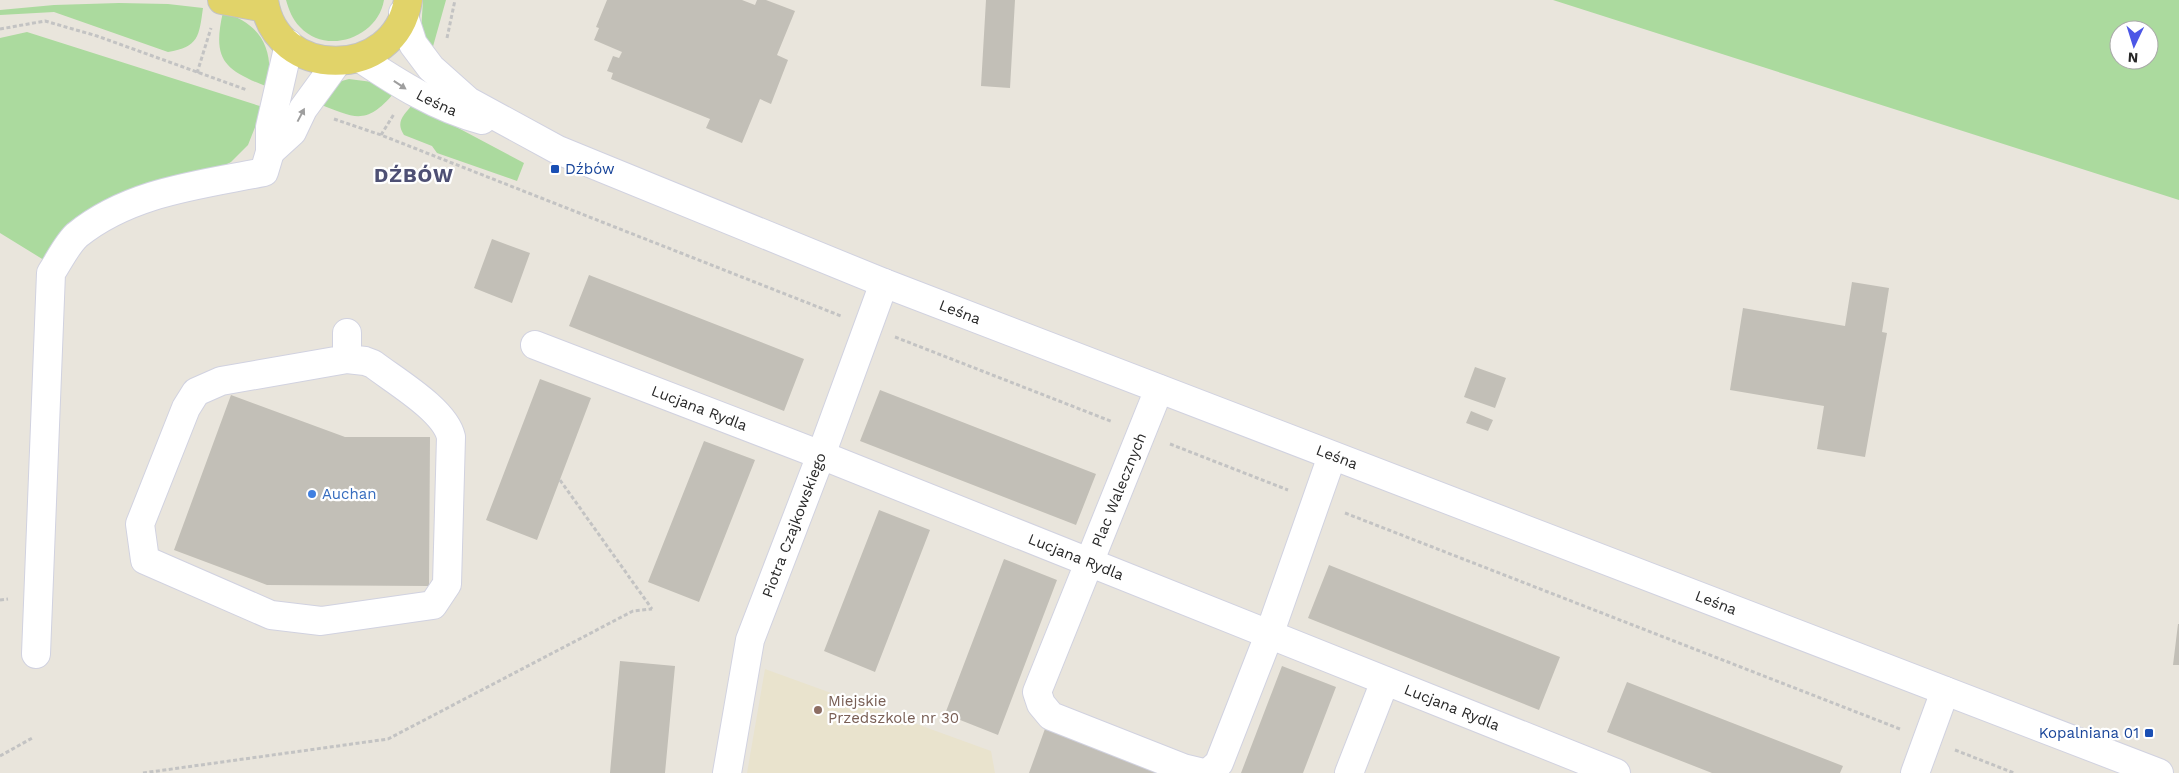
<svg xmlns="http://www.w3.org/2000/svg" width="2179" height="773" viewBox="0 0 2179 773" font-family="'Work Sans',sans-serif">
  <rect width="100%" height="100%" fill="#e9e5dc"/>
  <path fill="#e9e3cd" d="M765 669 991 751 995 773H747Z"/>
  <path fill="#abda9e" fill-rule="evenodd" d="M286 0H384C378 37 327 56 300 27 292 19 289 10 286 0Z
    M423 0H446L432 50 421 32Z
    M1553 0H2179V200ZM2119 30H2149V60H2119Z
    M119 3 168 4 203 8C199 36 199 47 168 52L54 12 0 15V10L54 5Z
    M223 12C261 24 274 48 268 87 224 70 212 60 223 12Z
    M27 32 263 107 248 145 231 162 214 171 141 186 52 265 0 233V38Z
    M349 79 372 82 394 93C366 126 355 118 319 104L338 82Z
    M413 104 524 163 517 181 437 153 432 146 404 135C395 122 404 115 413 104Z"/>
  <path fill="#c2bfb7" d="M607 0H742L755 5 757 0H766L795 11 777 55 788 60 771 104 760 99 742 143 706 128 710 119 611 79 613 73 607 71 613 56 619 58 622 52 594 40 599 28 596 27Z
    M986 0H1015L1010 88 981 86Z
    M492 239 530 253 512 303 474 288Z
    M589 275 804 359 784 411 569 326Z
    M1852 282 1889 288 1882 332 1887 333 1865 457 1817 449 1824 406 1730 390 1743 308 1845 326Z
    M1475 367 1506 378 1495 408 1464 397Z
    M540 379 591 398 537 540 486 520Z
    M880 390 1096 474 1076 525 860 441Z
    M231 395 345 437H430L429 586 267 585 174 550Z
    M1471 411 1493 420 1488 431 1466 423Z
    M704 441 755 460 699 602 648 582Z
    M879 510 930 530 875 672 824 651Z
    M1004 559 1057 580 998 735 945 714Z
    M1329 565 1560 657 1539 710 1308 618Z
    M2178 624H2179V665H2173Z
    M620 661 675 666 665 773H610Z
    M1282 666 1336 687 1303 773H1241Z
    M1627 682 1843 766 1840 773H1712L1607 732Z
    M1046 726 1173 773H1029Z"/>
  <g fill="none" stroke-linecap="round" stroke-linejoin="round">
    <defs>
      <g id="minor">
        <path id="s1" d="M403 13 413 44 431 68 468 101 558 150 884 283 2159 773"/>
        <path id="s2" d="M360 58C399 84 437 108 482 120"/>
        <path d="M270 152 292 132 303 109 338 61"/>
        <path d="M347 333V359L221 381 196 392 186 408 140 524 145 560 271 615 321 621 433 605 447 584 451 437C445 410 395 381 373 364L365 361 347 359"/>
        <path id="s3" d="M535 345 821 455 1616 773"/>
        <path d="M1159 389 1037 692 1041 704 1051 716 1183 768 1204 773"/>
        <path d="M36 654 51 273C59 261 67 244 77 235 130 192 199 185 264 172L270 152V127L289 44"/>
        <path id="s4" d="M727 773 750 640 821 455 884 283"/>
        <path d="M1208 773 1219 763 1269 635 1332 456"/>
        <path d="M1349 773 1385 681"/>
        <path d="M1915 773 1945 691"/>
      </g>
      <path id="major" d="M222 0 265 8
        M264 0C275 81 396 81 408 0"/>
    </defs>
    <use href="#minor" stroke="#d1d2e0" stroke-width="30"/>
    <use href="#major" stroke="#c3c3c3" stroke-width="30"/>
    <path stroke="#c3c3c3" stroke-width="3" stroke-dasharray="4 2.5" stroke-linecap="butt" d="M0 29 45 21 97 36 247 90
      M447 38 455 0
      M197 73 211 28
      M334 119 381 135 841 316
      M381 135 394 114
      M895 337 1113 422
      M1170 444 1288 490
      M560 480 652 609
      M1345 513 1900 729
      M0 600 8 599
      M1955 750 2014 773
      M0 756 34 737
      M143 773 388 739 633 611 652 609"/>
    <use href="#minor" stroke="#fff" stroke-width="28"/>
    <use href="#major" stroke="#e1d369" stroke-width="28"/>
  </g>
  <defs><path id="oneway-solid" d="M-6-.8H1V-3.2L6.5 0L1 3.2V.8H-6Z" transform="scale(1.25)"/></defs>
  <g fill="#9e9e9e">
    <use href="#oneway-solid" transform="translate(400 85) rotate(34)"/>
    <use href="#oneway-solid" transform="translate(301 115) rotate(-62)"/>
  </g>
  <g fill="#1a4fb4" stroke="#fff" stroke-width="2">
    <rect x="550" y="164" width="10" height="10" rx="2.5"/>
    <rect x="2144" y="728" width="10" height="10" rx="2.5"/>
  </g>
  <circle fill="#3f7fe0" stroke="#fff" stroke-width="2" cx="312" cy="494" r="5"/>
  <circle fill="#8d6e63" stroke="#fff" stroke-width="2" cx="818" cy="710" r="5"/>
  <g text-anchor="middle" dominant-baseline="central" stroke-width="4.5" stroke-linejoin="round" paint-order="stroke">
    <g font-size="15" fill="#282828" stroke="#fff">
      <text stroke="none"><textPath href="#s2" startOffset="89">Leśna</textPath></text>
      <text stroke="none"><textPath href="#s1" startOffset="648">Leśna</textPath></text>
      <text stroke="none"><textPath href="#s3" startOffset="176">Lucjana Rydla</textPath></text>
      <text stroke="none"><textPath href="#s1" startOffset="1052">Leśna</textPath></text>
      <text transform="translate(1119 490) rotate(-68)">Plac Walecznych</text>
      <text stroke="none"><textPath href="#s4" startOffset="258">Piotra Czajkowskiego</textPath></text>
      <text stroke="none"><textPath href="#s3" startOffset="581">Lucjana Rydla</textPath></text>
      <text stroke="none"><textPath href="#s1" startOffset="1458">Leśna</textPath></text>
      <text stroke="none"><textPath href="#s3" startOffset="986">Lucjana Rydla</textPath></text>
    </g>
    <g font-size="15" fill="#164399" stroke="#fff" text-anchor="start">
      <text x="565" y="169">Dźbów</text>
      <text x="2139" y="733" text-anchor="end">Kopalniana 01</text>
    </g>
    <g font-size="15" fill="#366cbe" stroke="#fff" text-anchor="start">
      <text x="322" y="494">Auchan</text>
    </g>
    <g font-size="15" fill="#785e54" stroke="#fff" text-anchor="start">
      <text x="828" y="701">Miejskie<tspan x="828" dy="17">Przedszkole nr 30</tspan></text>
    </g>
    <g font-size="20" font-weight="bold" letter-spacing="1" fill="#4e5074" stroke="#fff">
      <text x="414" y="175">DŹBÓW</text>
    </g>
  </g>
  <g transform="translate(2134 45) rotate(184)"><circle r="24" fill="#ffffff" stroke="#a9a9a9"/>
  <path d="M0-4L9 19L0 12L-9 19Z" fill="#4c57e6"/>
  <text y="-8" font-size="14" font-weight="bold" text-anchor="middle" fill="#282828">N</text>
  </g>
</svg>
